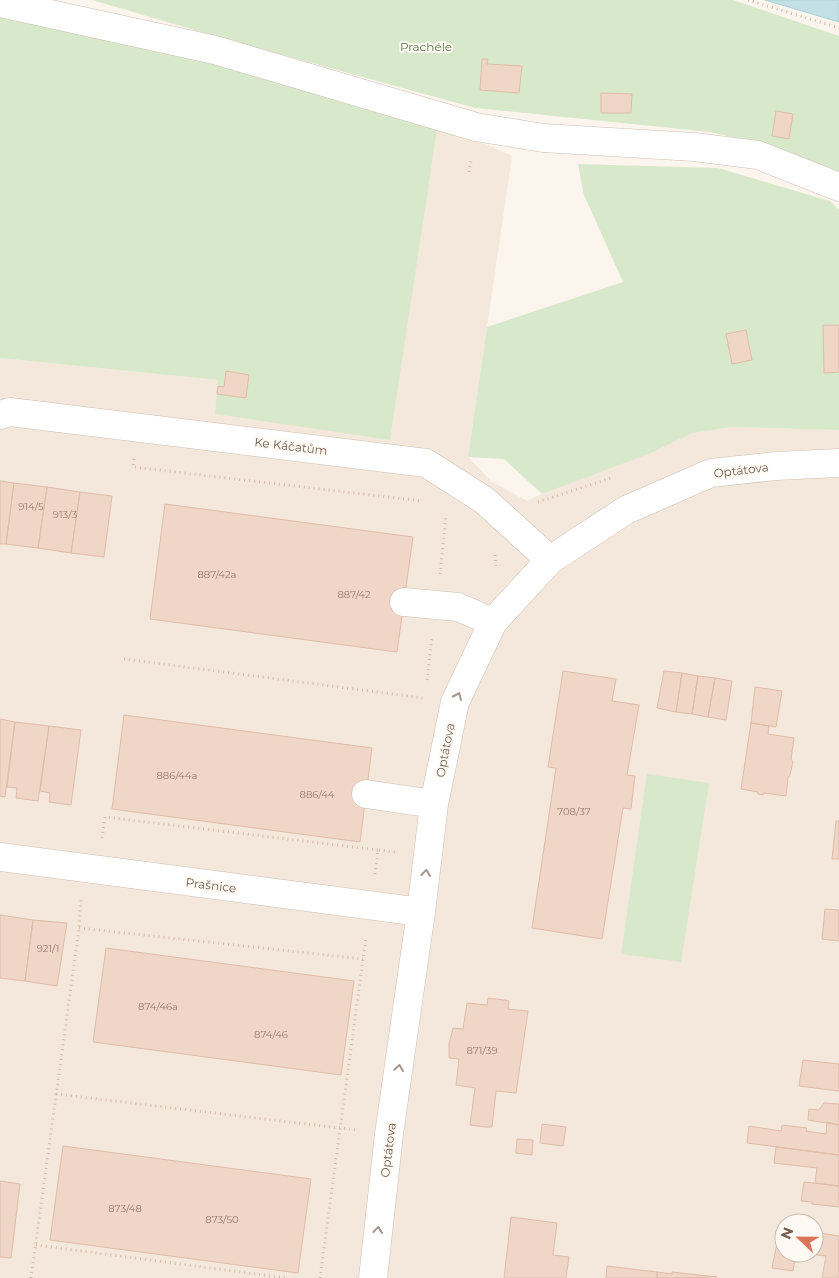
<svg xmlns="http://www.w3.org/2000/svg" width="839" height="1278" viewBox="0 0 839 1278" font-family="Montserrat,sans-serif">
  <rect width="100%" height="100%" fill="#fcf5ed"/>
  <path fill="#f3e8db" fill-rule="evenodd" d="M438 123 512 156 468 457 491 481 527 501 659 437 732 427 839 430V1278H0V358L219 380 215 414ZM784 1223H814V1253H784Z"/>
  <path fill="#d8e9cb" d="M92 0H733L839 36V172L771 146 710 132 475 108 218 37Z
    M0 12 83 27 438 123 390 440 215 414 218 380 0 358Z
    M578 164 718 168 830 201 839 210V430L732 427 692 433 651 453 542 494 504 459 468 457 487 327 623 282 584 195Z
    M647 774 709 783 681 962 621 954Z"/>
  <path fill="#c2e0e5" stroke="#a9cfd6" d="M765 0H839V22Z"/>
  <path fill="#efd6c6" stroke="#e0bca8" d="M482 59H488L487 64 522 66 519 93 480 90Z
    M601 93 632 94 631 113H601Z
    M776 111 793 114 789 139 772 136Z
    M823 325H839V372L824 373Z
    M746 330 752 360 732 364 726 334Z
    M226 371 249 375 246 398 217 394 218 386 224 387Z
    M0 481 14 483 6 544H0Z
    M14 483 47 487 38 548 6 544Z
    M47 487 80 492 71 553 38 548Z
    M80 492 112 496 104 557 71 553Z
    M165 504 413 537 397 652 150 619Z
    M563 671 616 679 612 701 639 705 627 775 635 776 631 809 623 808 602 939 532 928 556 768 548 767Z
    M664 671 682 673 676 712 657 708Z
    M682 673 698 676 692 714 676 712Z
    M698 676 715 678 708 717 692 714Z
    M715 678 732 681 726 720 708 717Z
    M755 687 782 691 776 727 751 723Z
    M124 715 372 748 360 842 112 809Z
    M0 719 15 722 5 797 0 796Z
    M15 722 49 726 38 801 16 798 17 788 7 787Z
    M751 723 769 726 768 734 794 738 791 759 793 762 790 775 788 778 786 796 764 793 763 795 758 794V792L741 789Z
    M49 726 81 730 71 805 49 802 50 793 40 791Z
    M836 821H839V859H832Z
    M825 909 839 910V941L822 939Z
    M0 915 33 920 25 981 0 978Z
    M33 920 67 923 57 986 25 981Z
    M106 948 354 981 341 1075 93 1042Z
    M488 998 504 1000 509 1001 508 1009 528 1011 516 1093 496 1091 492 1127H485L470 1125 475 1088 456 1085 459 1059 449 1058V1044L453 1028 463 1029 467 1003 487 1005Z
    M803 1060 839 1064V1091L799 1086Z
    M824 1103 839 1104V1125L808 1120 809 1109 819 1110Z
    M827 1122 839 1125V1155L747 1143 749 1126 781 1131 782 1125 807 1128 806 1131 826 1134Z
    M542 1124 566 1127 563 1146 540 1143Z
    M517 1139 533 1140 532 1155 516 1153Z
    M63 1146 311 1179 298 1273 50 1240Z
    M776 1147 839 1155V1186L815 1183 817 1168 774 1163Z
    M0 1181 20 1184 11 1258 0 1257Z
    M804 1182 839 1186V1207L812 1204V1202L801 1201Z
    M511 1217 557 1223 553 1255 569 1257 566 1278H504Z
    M814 1232 839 1236V1278H822L826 1256 801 1253H814Z
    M779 1233H784V1253H796L793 1271 772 1268Z
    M607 1266 657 1272V1278H606Z
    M657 1272 672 1274V1272L717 1277 657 1278Z"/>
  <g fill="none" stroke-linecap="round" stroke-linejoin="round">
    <defs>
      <path id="minor" d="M0 3 215 50 476 127 543 138 694 147 758 155 839 187
        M0 415 10 412 426 463 484 500 550 560
        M404 602 458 607 493 622
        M366 794 434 804
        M0 857 421 912
        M373 1278 389 1134 421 912 434 804 455 702 493 622 550 560 626 510 711 473 776 466 839 463"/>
    </defs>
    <use href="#minor" stroke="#cebeb2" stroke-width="29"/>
    <path stroke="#d5b9a9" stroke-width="3" stroke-dasharray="1 4" stroke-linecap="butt" d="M748 0 839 28
      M469 172 471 160
      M134 459 133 467 422 501
      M538 502 611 478
      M495 555 496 569
      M440 574 446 515
      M124 659 423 698
      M427 680 432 637
      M102 838 105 817 378 850
      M375 874 378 850 395 852
      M79 928 363 959
      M56 1094 356 1130
      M36 1245 286 1278
      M31 1278 79 928 81 899
      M320 1278 366 937"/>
    <use href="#minor" stroke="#fff" stroke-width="28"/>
  </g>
  <defs><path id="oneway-chevron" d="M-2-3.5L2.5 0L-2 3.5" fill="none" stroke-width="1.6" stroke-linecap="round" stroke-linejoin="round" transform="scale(1.25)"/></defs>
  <g stroke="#a6968d">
    <use href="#oneway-chevron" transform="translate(458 696) rotate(-66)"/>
    <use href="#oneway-chevron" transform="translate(426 873) rotate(-83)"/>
    <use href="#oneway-chevron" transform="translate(399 1068) rotate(-82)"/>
    <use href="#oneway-chevron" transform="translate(378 1230) rotate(-84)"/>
  </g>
  <g text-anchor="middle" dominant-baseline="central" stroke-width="4" stroke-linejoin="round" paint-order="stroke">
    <g font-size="10" fill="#947b6e">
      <text x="31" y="506">914/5</text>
      <text x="65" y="514">913/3</text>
      <text x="217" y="574">887/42a</text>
      <text x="354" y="594">887/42</text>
      <text x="177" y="775">886/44a</text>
      <text x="317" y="794">886/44</text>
      <text x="574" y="811">708/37</text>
      <text x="48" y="948">921/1</text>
      <text x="158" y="1006">874/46a</text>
      <text x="271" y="1034">874/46</text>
      <text x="482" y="1050">871/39</text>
      <text x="125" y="1208">873/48</text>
      <text x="222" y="1219">873/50</text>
    </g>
    <g font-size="12" fill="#587a49" stroke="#fefaf3">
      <text x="426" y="46">Prachéle</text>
    </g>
    <g font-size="12" fill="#765d50" stroke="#fefaf3">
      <text transform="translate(291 446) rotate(7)">Ke Káčatům</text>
      <text transform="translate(741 470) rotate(-7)">Optátova</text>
      <text transform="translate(445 750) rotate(-79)">Optátova</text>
      <text transform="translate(211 885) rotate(7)">Prašnice</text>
      <text transform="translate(388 1150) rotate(-83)">Optátova</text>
    </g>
  </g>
  <g transform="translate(799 1238) rotate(292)"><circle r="24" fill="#fefaf3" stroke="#c8bbb2"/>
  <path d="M0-4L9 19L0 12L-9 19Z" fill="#db765c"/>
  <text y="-8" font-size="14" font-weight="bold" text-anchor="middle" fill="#765d50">N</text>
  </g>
</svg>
